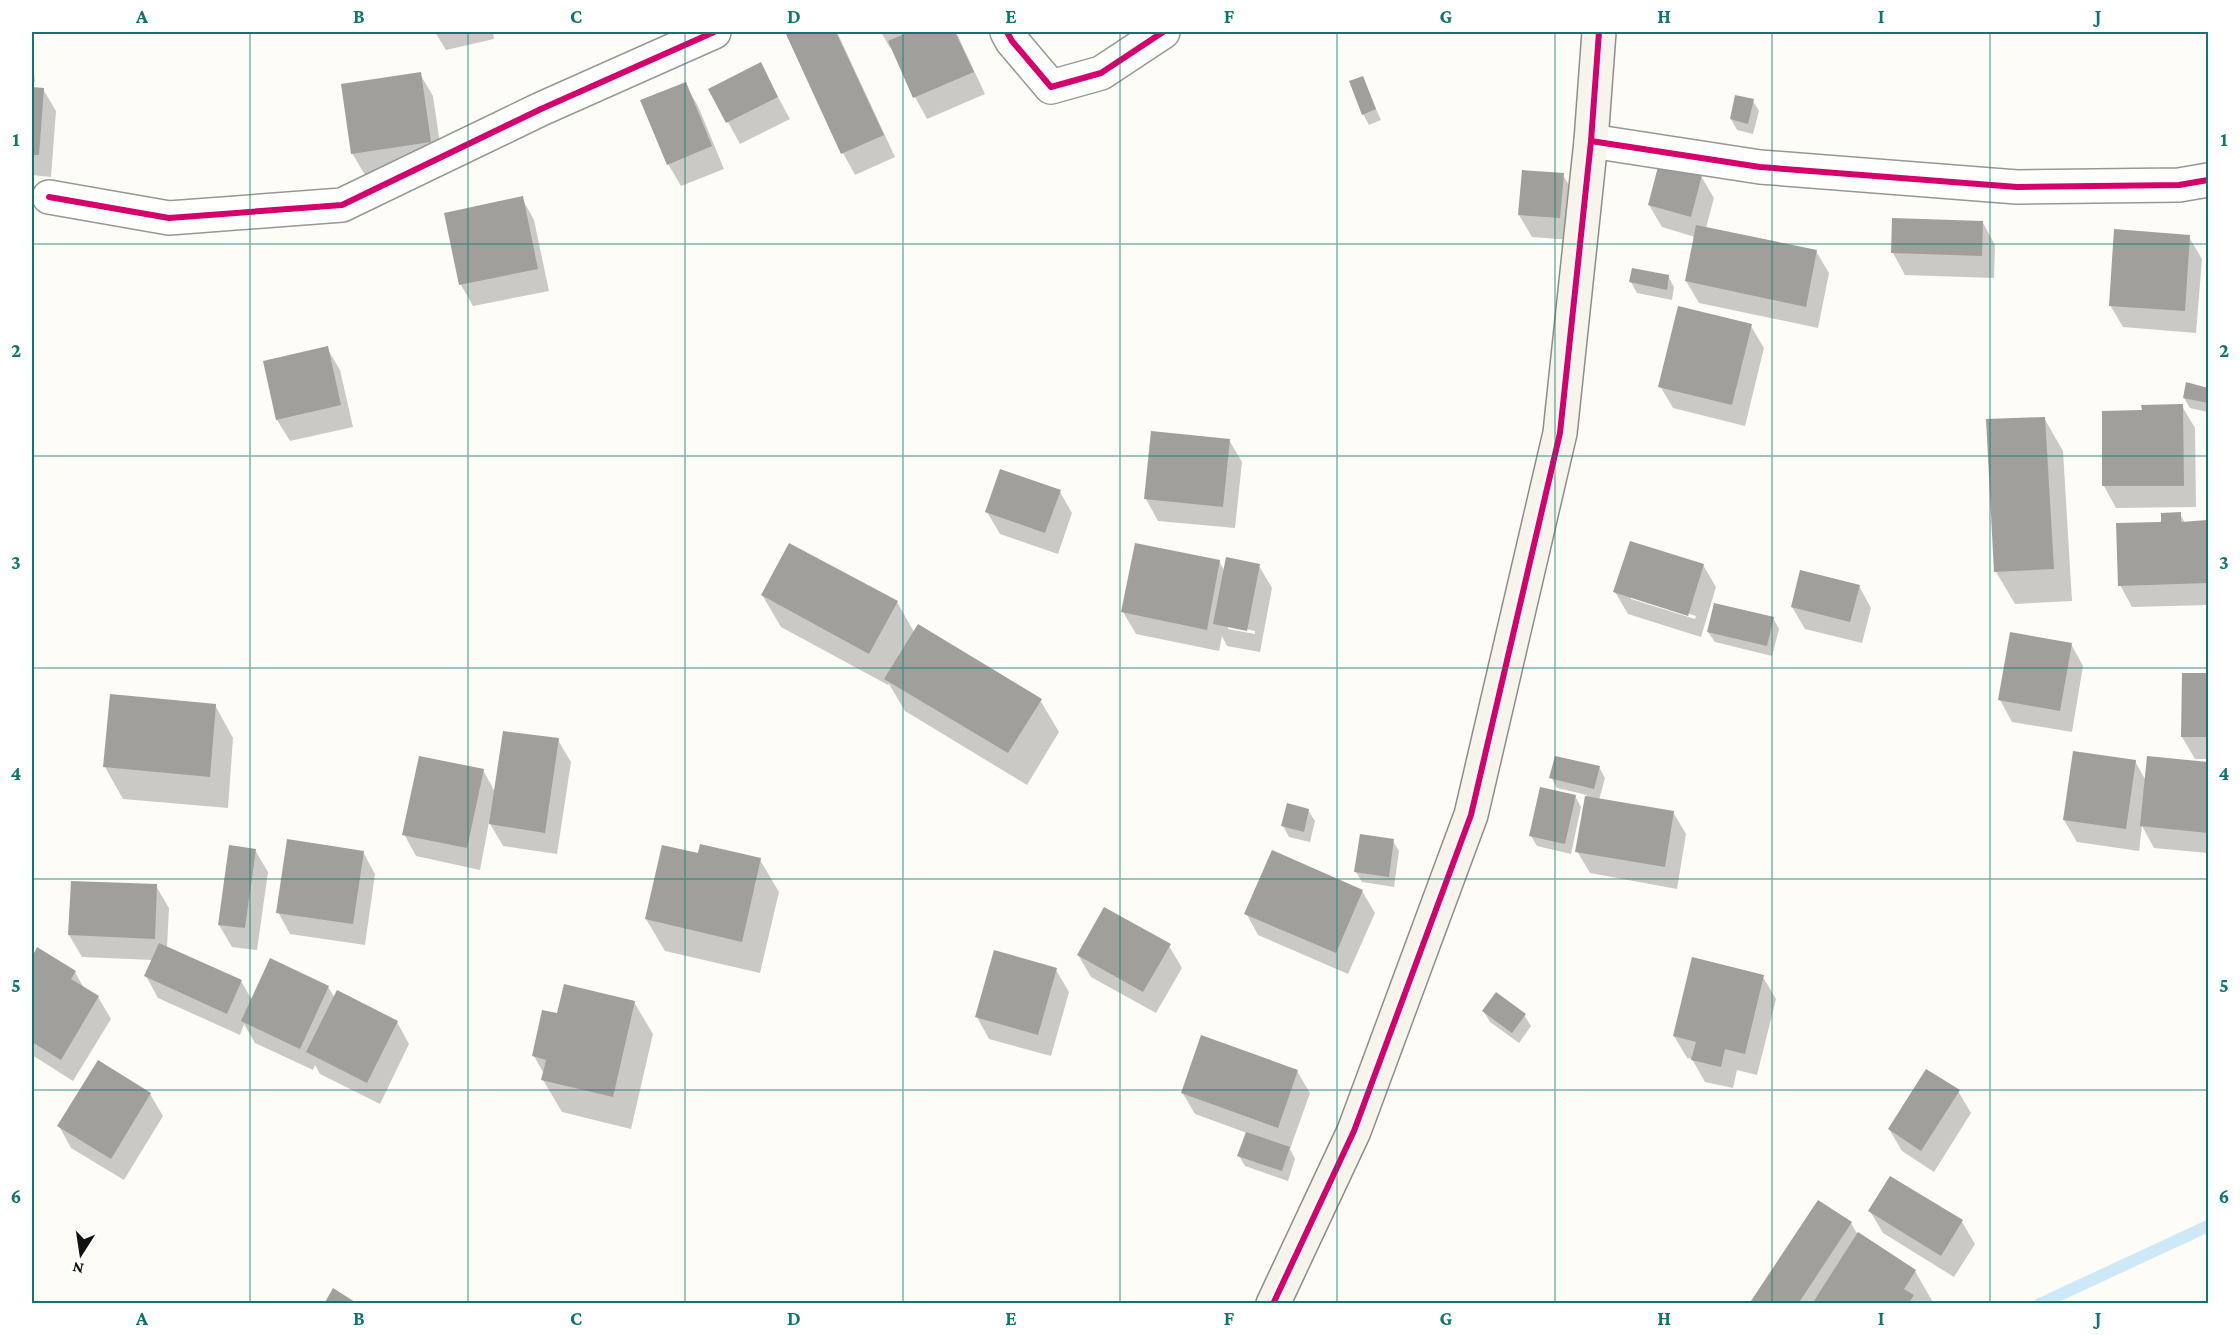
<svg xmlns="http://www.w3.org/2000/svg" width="2240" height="1335" viewBox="0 0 2240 1335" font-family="'Crimson Pro',serif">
  <rect width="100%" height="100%" fill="#fdfcf7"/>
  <path fill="#0003" fill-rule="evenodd" d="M435 32H493L494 39 446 50Z
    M787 32H837L895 157 855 175 843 153Z
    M881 32H956L985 94 927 119 915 97 892 47 890 48Z
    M32 54 35 82H32Z
    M760 64 790 119 740 144 710 89Z
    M420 74 433 96 443 164 365 175 352 153Z
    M1362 78 1381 120 1369 125 1363 114Z
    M685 84 698 106 724 169 681 186 668 164Z
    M32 88 43 89 56 111 51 177 32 175Z
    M1753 101 1759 111 1753 134 1737 130 1731 119Z
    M1563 175 1576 197 1572 240 1532 237 1519 215Z
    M1701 176 1714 198 1706 228 1816 251 1829 273 1818 328 1699 303 1686 281 1695 237 1662 227 1649 205Z
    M522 198 534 220 549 291 473 306 461 285Z
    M1983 223 1995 245 1994 278 1905 275 1893 253Z
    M2189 237 2202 259 2196 333 2123 327 2110 305Z
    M1668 276 1674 287 1672 300 1637 293 1631 282Z
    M1751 326 1764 348 1745 426 1673 408 1660 386Z
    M327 348 340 370 353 427 290 441 277 420Z
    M2187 384 2208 389V412L2190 408 2184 398Z
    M2182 406 2195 428 2196 507 2116 508 2104 486 2143 412Z
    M2044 418 2063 451 2072 601 2015 604 1996 572Z
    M1229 440 1242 462 1235 528 1158 521 1146 499Z
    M1060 492 1072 513 1058 554 1000 534 987 512Z
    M2180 514 2185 523 2206 522 2208 526V605L2132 607 2120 585 2163 524Z
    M1219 561 1224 570 1259 566 1272 588 1260 652 1227 646 1222 636 1219 651 1136 634 1123 612ZM1228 625 1255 631V634L1228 629Z
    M1703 565 1716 587 1701 637 1628 614 1615 592ZM1631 596 1696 616 1695 619 1631 599Z
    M1859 586 1871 608 1862 643 1805 629 1792 607Z
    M762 595 897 602 914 632 1040 700 1059 732 1027 785 905 711 889 684 888 685 781 627Z
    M1773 618 1779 629 1772 656 1715 642 1708 632Z
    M2071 644 2083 666 2072 732 2012 722 2000 700Z
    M2183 675H2208V759H2195L2182 737Z
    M215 705 233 738 228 808 123 799 105 767Z
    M558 740 571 762 557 854 503 846 489 822 480 870 416 856 404 834 483 770 495 792Z
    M2148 758 2208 764V853L2154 848 2142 826 2139 851 2077 842 2064 820 2135 761 2146 781Z
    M1599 767 1605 778 1599 800 1673 812 1686 834 1677 889 1590 873 1577 851 1587 795 1557 788 1551 777Z
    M1575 796 1581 807 1571 854 1537 846 1531 836Z
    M1308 810 1315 821 1310 842 1289 837 1283 826Z
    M1393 841 1399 851 1394 887 1362 882 1356 872Z
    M255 850 268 872 257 950 232 947 219 925Z
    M363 852 375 874 365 945 290 934 278 912Z
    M699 855 760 860 779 892 760 973 665 951 646 919Z
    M156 886 169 908 167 948 241 981 252 1000 328 987 335 998 397 1022 409 1044 380 1104 320 1074 315 1065 313 1070 255 1043 244 1024 240 1035 158 998 146 976 153 960 82 957 69 935Z
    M1362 891 1375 913 1348 974 1258 935 1246 913Z
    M1169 946 1182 968 1156 1013 1091 977 1078 955Z
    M38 949 75 972 85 990 98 997 111 1019 73 1081 32 1055V960Z
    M1056 970 1069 992 1051 1056 989 1039 977 1017Z
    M1763 977 1776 999 1757 1075 1737 1070 1733 1088 1705 1082 1692 1059 1687 1058 1674 1036Z
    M634 1002 653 1034 631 1129 562 1112 543 1080 544 1074 534 1056 558 1015Z
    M1484 1012 1524 1015 1531 1026 1519 1043 1490 1022Z
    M1297 1071 1310 1093 1290 1149 1295 1159 1288 1181 1245 1166 1239 1156 1247 1133 1195 1114 1182 1092Z
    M1958 1091 1971 1113 1934 1172 1902 1151 1889 1129Z
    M150 1094 163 1116 124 1180 71 1148 59 1126Z
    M1890 1178 1962 1222 1975 1244 1954 1277 1883 1233 1870 1211Z
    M1851 1223 1858 1235 1915 1271 1934 1304H1751Z"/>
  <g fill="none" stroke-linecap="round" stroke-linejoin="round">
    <path stroke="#cde8f7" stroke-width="12" d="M2040 1304 2208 1226"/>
  </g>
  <path fill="#a19f9c" d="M785 32H836L884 135 841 154Z
    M909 32H955L974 72 913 98 888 41Z
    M761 62 778 97 726 123 708 89Z
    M421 72 431 142 351 154 341 84Z
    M1363 76 1376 109 1362 115 1349 81Z
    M686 82 712 146 667 165 640 100Z
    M32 87 44 88 39 155H32Z
    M1735 95 1754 99 1748 124 1730 119Z
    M1659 163 1702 175 1691 217 1648 205Z
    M1522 170 1564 173 1560 218 1518 215Z
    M523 196 538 269 459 285 444 213Z
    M1892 218 1983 221 1982 256 1891 253Z
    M1696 225 1817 250 1806 307 1685 281Z
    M2114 229 2190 235 2185 311 2109 306Z
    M1632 268 1669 275 1667 290 1629 282Z
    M1678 306 1752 324 1732 405 1658 387Z
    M328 346 341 405 276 420 263 361Z
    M2186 382 2208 388V403L2183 398Z
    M2183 404 2184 486H2102V411L2142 410 2141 405Z
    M2045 417 2054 569 1994 572 1986 419Z
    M1151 431 1230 439 1223 507 1144 499Z
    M1000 469 1061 490 1045 533 985 512Z
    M2181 512V522L2207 520 2208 583 2118 586 2116 523 2161 522V513Z
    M1630 541 1704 564 1688 616 1613 592Z
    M789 543 898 601 869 654 761 595Z
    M1135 543 1220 560 1207 630 1121 612Z
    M1226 557 1260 564 1247 631 1213 624Z
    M1800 570 1860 585 1850 622 1791 607Z
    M1714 603 1774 617 1767 646 1707 632Z
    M918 624 1042 699 1008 753 884 679Z
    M2010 632 2072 643 2060 711 1998 700Z
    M2182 673H2208V737H2181Z
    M110 694 216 704 210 777 103 767Z
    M503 731 559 738 545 833 489 824Z
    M2073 751 2136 760 2126 829 2063 820Z
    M419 756 484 769 467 848 402 835Z
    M1555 756 1600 766 1594 789 1549 778Z
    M2147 756 2208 762V833L2140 826Z
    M1540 787 1576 795 1565 844 1529 836Z
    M1585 796 1674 811 1665 867 1575 852Z
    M1287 803 1309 809 1304 832 1281 826Z
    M1360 834 1394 839 1389 877 1354 872Z
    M287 839 364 851 353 924 276 913Z
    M700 844 761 858 742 942 645 919 662 845 698 853Z
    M229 845 256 849 245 928 218 925Z
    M1272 850 1363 890 1336 953 1244 914Z
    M71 881 157 884 155 939 68 935Z
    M1104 907 1171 944 1143 992 1077 955Z
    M159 943 242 980 227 1014 144 976Z
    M37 947 76 971 71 979 99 996 61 1060 32 1042V957Z
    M994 950 1057 968 1038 1035 975 1017Z
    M1692 957 1764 975 1745 1054 1725 1049 1721 1067 1691 1060 1696 1042 1673 1036Z
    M270 958 329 986 300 1049 241 1021Z
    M564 984 635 1001 613 1097 541 1080 546 1060 532 1056 542 1010 557 1013Z
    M337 990 398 1021 367 1083 306 1052Z
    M1496 992 1526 1014 1512 1033 1482 1011Z
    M1201 1035 1298 1070 1278 1128 1181 1093Z
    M98 1060 151 1093 111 1159 57 1126Z
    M1926 1069 1960 1090 1921 1151 1888 1129Z
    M1246 1132 1290 1147 1282 1171 1237 1156Z
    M1890 1176 1963 1220 1941 1256 1868 1211Z
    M1818 1200 1852 1222 1798 1304H1749Z
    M1858 1232 1916 1270 1904 1289 1914 1295 1908 1304H1812Z
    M333 1288 358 1304H324Z"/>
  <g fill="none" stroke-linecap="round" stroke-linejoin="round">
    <defs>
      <path id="street" d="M1007 32 1012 41 1051 87 1101 73 1163 32
        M1591 141 1760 167 2017 187 2179 185 2208 180
        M49 197 169 218 342 205 541 109 714 32"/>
      <path id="secondary" d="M1273 1304 1354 1131 1471 815 1560 433 1591 141 1599 32"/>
    </defs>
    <use href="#street" stroke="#979795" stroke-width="36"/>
    <use href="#secondary" stroke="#8e8d8b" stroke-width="36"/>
    <use href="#street" stroke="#fffffe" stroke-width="33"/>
    <use href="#secondary" stroke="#f6f4eb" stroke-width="33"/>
    <defs>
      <path id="cycleway" d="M1007 32 1012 41 1051 87 1101 73 1163 32
        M1591 141 1760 167 2017 187 2179 185 2208 180
        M49 197 169 218 342 205 541 109 714 32
        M1273 1304 1354 1131 1471 815 1560 433 1591 141 1599 32"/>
    </defs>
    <use href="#cycleway" stroke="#fff" stroke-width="10"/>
    <use href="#cycleway" stroke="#d6006c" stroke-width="6"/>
  </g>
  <path fill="none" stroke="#0f766e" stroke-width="1.5" stroke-opacity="0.55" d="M250 32V1304M468 32V1304M685 32V1304M903 32V1304M1120 32V1304M1337 32V1304M1555 32V1304M1772 32V1304M1990 32V1304M32 244H2208M32 456H2208M32 668H2208M32 879H2208M32 1090H2208"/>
  <rect width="2240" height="1335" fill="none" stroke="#ffffff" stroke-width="66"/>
  <g transform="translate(81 1254) rotate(192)" stroke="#ffffff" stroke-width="4.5" paint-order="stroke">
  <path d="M0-4.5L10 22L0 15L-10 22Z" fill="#111111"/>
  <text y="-9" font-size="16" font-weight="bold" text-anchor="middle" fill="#111111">N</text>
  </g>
  <rect x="33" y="33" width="2174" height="1269" fill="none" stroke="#0f766e" stroke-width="2"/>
  <g font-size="20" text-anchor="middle" font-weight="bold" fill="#0f766e">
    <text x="142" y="23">A</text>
    <text x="359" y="23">B</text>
    <text x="576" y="23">C</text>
    <text x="794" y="23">D</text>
    <text x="1011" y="23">E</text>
    <text x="1229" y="23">F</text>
    <text x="1446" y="23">G</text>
    <text x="1664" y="23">H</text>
    <text x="1881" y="23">I</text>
    <text x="2098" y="23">J</text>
    <text x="16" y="146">1</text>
    <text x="2224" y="146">1</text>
    <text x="16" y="357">2</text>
    <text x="2224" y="357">2</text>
    <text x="16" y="569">3</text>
    <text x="2224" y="569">3</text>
    <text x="16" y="780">4</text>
    <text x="2224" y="780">4</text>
    <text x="16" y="992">5</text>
    <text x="2224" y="992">5</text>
    <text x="16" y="1203">6</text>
    <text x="2224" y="1203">6</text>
    <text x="142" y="1325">A</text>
    <text x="359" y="1325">B</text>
    <text x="576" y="1325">C</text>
    <text x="794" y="1325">D</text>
    <text x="1011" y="1325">E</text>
    <text x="1229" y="1325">F</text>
    <text x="1446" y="1325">G</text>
    <text x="1664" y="1325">H</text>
    <text x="1881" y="1325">I</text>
    <text x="2098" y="1325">J</text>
  </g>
</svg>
